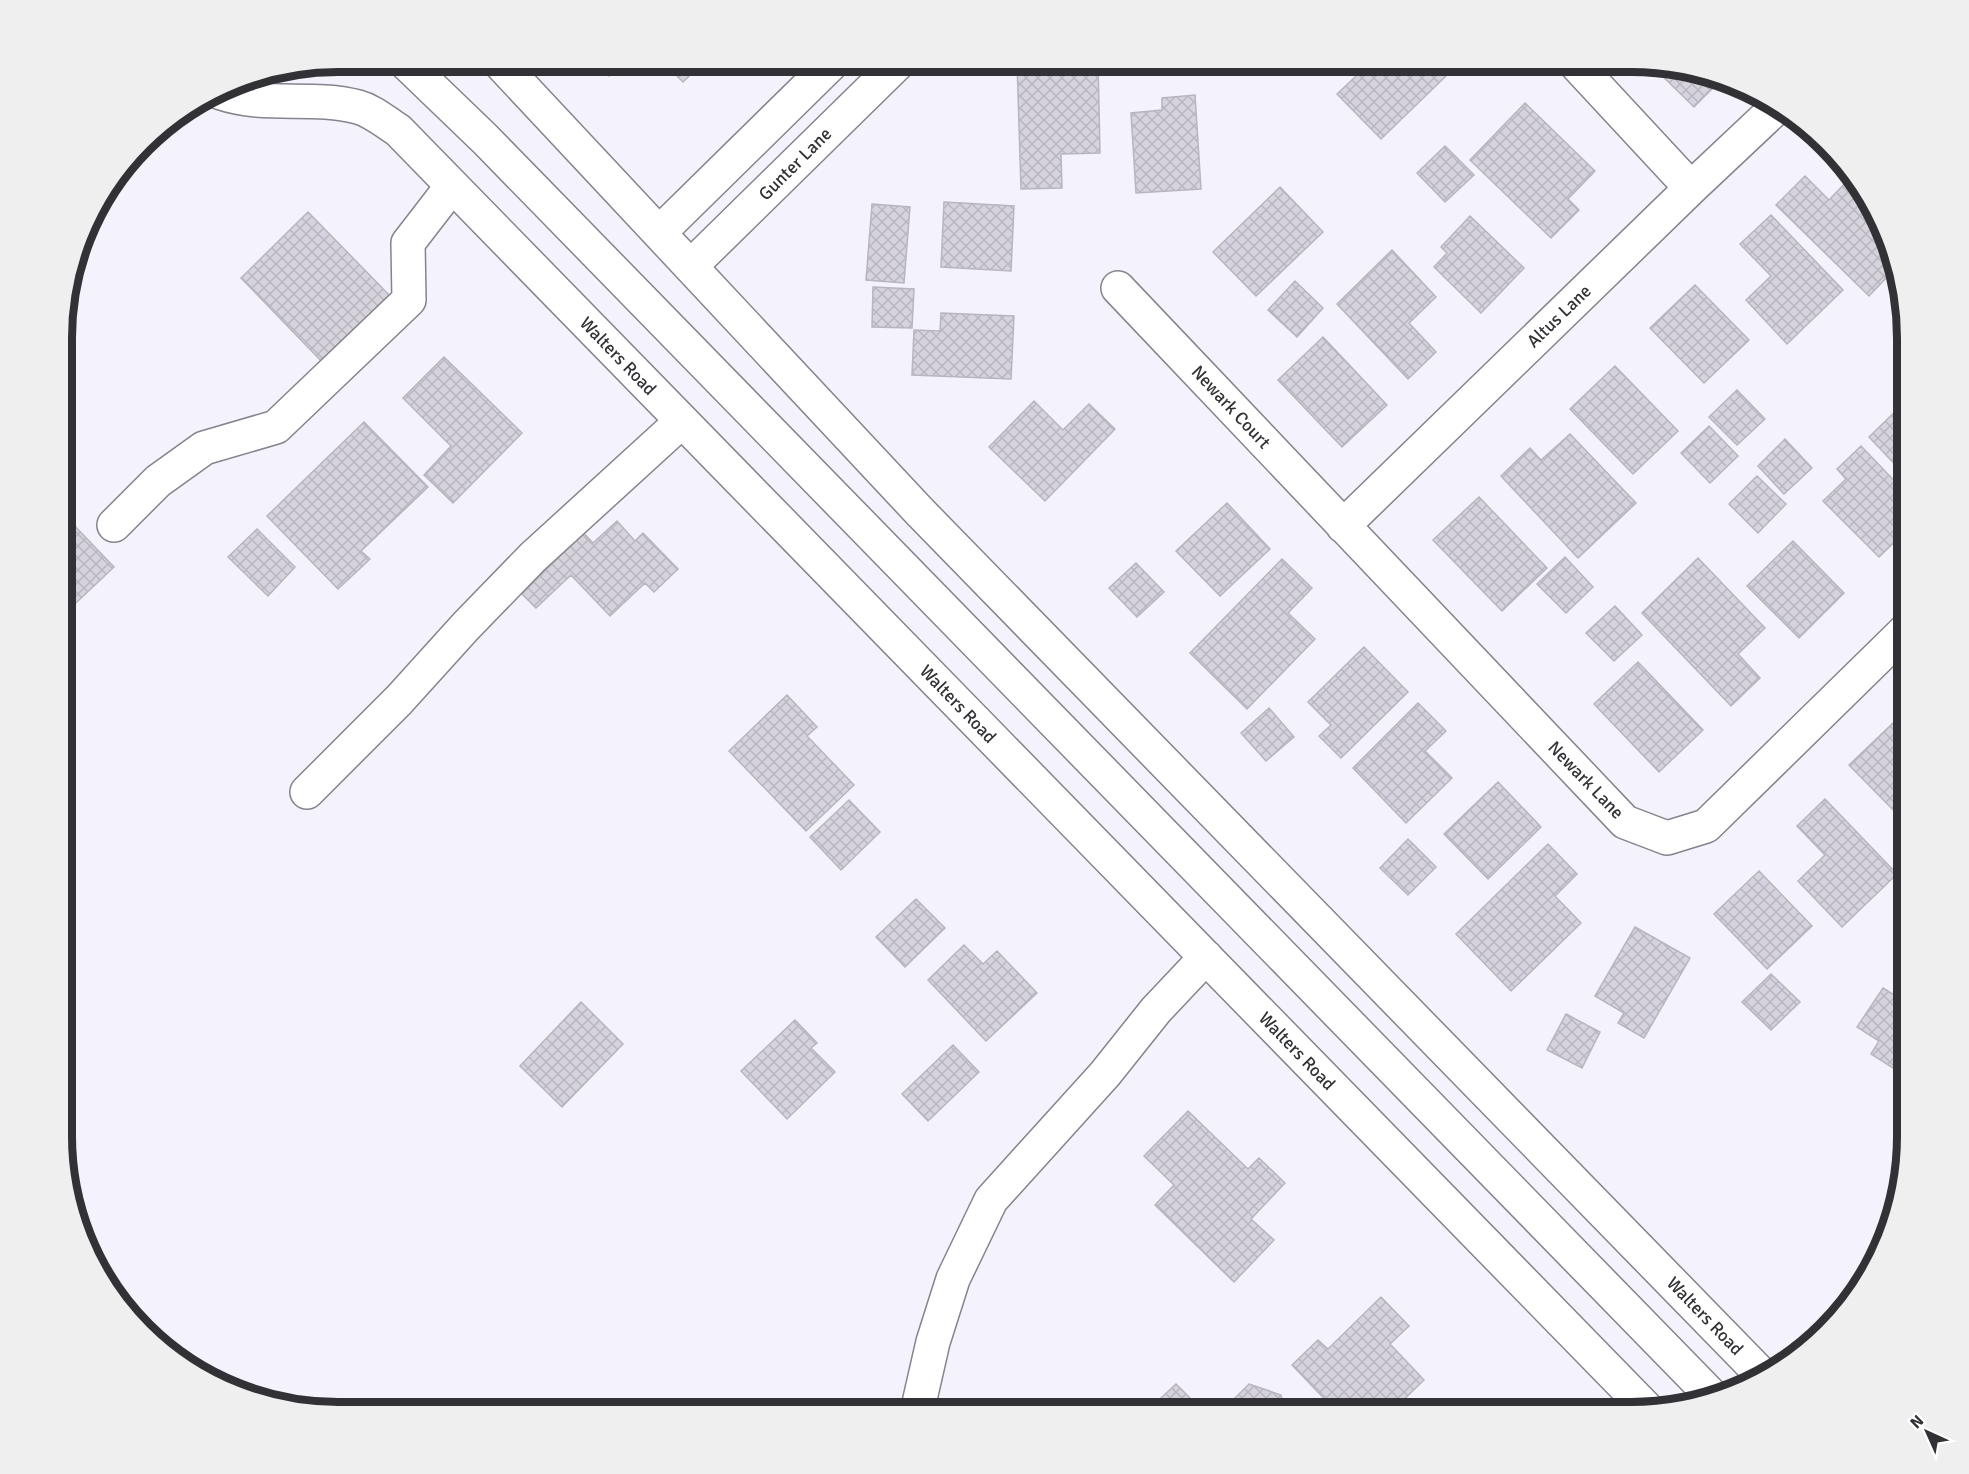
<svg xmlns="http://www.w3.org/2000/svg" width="1969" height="1474" viewBox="0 0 1969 1474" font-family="Signika,sans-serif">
  <defs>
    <pattern id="building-cross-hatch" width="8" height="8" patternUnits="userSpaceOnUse" patternTransform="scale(1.5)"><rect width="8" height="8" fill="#d6d3dd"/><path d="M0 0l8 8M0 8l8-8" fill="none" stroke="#b8b6be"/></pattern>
  </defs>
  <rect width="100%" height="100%" fill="#f4f2fd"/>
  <path fill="url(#building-cross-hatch)" stroke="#b8b5bf" stroke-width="1.5" d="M595 62H624L609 76Z
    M663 62H704L683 82Z
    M1017 62H1098L1100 153 1061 154 1062 188 1021 189Z
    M1371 62H1432L1446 76 1381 139 1337 94Z
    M1648 62H1649L1722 79 1694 107Z
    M1195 95 1201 189 1136 193 1131 113 1162 110V98Z
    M1525 103 1595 171 1568 199 1579 210 1551 238 1470 160Z
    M1445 146 1474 175 1445 202 1417 173Z
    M1805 176 1829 200 1850 178 1879 216 1892 272 1869 296 1776 205Z
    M1280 187 1323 232 1256 296 1213 252Z
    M944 202 1014 206 1011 271 941 267Z
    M872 204 910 207 904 283 866 280Z
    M308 212 393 299 325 365 241 278Z
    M1771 215 1843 290 1787 344 1746 300 1771 276 1740 244Z
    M1470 216 1524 268 1481 313 1434 267 1447 253 1441 247Z
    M1392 250 1436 297 1409 323 1436 352 1408 379 1337 304Z
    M1295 281 1323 308 1297 337 1268 310Z
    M1695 285 1749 340 1704 383 1650 328Z
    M873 287 914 289 912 328 872 327Z
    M941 313 1014 316 1011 379 912 375 914 330 940 331Z
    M1323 337 1387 405 1342 447 1278 380Z
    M444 357 522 433 453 503 424 475 451 446 403 398Z
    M1615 366 1678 431 1633 474 1570 409Z
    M1737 390 1765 419 1737 445 1709 417Z
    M1907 400V477L1869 437Z
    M1034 401 1063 430 1089 404 1115 429 1045 501 989 447Z
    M364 422 428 487 361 551 370 559 338 589 267 516Z
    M1709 426 1738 456 1710 483 1681 453Z
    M1570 434 1636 503 1578 558 1501 476 1530 448 1541 460Z
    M1785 439 1812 468 1784 494 1758 466Z
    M1861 446 1907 494V530L1879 557 1823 501 1846 479 1837 469Z
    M1757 476 1786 504 1758 533 1729 504Z
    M1479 497 1547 568 1502 611 1433 540Z
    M1227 503 1270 549 1220 596 1176 551Z
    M69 520 114 567 63 615V526Z
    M617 521 635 541 643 533 678 569 654 592 645 583 610 616 571 575 536 608 516 588 579 528 593 543Z
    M257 529 295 567 268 596 228 557Z
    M1793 541 1844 593 1799 638 1747 586Z
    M1565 557 1593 587 1566 613 1537 584Z
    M1698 558 1765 628 1738 654 1760 678 1731 706 1642 613Z
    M1282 559 1312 588 1288 613 1315 639 1247 709 1190 653Z
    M1136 563 1164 592 1137 617 1109 588Z
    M1615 606 1642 635 1614 661 1586 633Z
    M1364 647 1408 692 1341 758 1319 736 1331 725 1308 702Z
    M1638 662 1703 730 1659 772 1594 704Z
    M787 695 817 727 807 736 854 785 806 831 729 751Z
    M1418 703 1446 731 1425 751 1452 778 1406 823 1353 768Z
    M1269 708 1294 737 1266 761 1241 733Z
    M1893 723 1907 737 1906 823 1849 765Z
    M1498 782 1541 827 1488 879 1444 834Z
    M1825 799 1897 874 1842 927 1798 881 1825 855 1797 826Z
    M849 800 880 832 841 870 810 837Z
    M1408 839 1436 867 1408 895 1380 868Z
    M1548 844 1577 874 1555 896 1581 923 1511 991 1456 934Z
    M1759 871 1812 926 1767 969 1714 914Z
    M916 899 945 928 905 967 876 937Z
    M1635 927 1690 958 1644 1038 1618 1023 1624 1013 1595 996Z
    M964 945 983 964 997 951 1037 993 986 1041 928 980Z
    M1771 974 1800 1002 1771 1030 1742 1002Z
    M1883 988 1907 1003V1077L1871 1054 1879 1041 1857 1027Z
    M581 1002 623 1044 562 1107 520 1066Z
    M1566 1014 1600 1032 1582 1068 1547 1050Z
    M795 1020 817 1043 811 1048 835 1072 787 1119 741 1071Z
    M953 1045 979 1072 928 1121 902 1094Z
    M1188 1111 1248 1169 1259 1158 1285 1183 1251 1219 1274 1240 1234 1282 1155 1205 1174 1185 1144 1156Z
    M1381 1297 1409 1326 1390 1344 1424 1380 1391 1412H1337L1292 1365 1318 1340 1328 1349Z
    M1176 1384 1204 1412H1146Z
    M1249 1384 1281 1395 1285 1412H1226L1225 1408Z"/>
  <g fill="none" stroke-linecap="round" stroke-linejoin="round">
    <defs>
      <path id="minor" d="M1574 62 1691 188
        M221 93C265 108 313 95 358 107 373 111 385 122 398 130L1647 1409
        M660 232 833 62
        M691 266 899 62
        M1118 288 1625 822 1667 838 1706 826 1907 629
        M114 525 158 481 204 448 276 427 409 300 408 243 452 186
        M1343 526 1691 188 1777 107
        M307 792 399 700 466 626 533 557 682 421
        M917 1412 933 1342 953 1279 991 1200 1105 1074 1156 1010 1206 957"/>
      <path id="major" d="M405 62 485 139 1710 1394
        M499 62 920 512 1763 1376"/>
    </defs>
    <use href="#minor" stroke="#85838d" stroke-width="36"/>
    <use href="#major" stroke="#85838d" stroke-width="36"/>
    <use href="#minor" stroke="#fff" stroke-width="33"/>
    <use href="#major" stroke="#fff" stroke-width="33"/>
  </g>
  <g text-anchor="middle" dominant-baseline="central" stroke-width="5" stroke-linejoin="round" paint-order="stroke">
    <g font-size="18" fill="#323135" stroke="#fff">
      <text transform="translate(795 164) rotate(-45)">Gunter Lane</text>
      <text transform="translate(1559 316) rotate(-44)">Altus Lane</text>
      <text transform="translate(618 356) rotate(46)">Walters Road</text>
      <text transform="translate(1231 407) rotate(47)">Newark Court</text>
      <text transform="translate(958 704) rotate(46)">Walters Road</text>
      <text transform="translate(1586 780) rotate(46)">Newark Lane</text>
      <text transform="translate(1297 1051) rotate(46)">Walters Road</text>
      <text transform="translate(1705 1316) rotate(46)">Walters Road</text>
    </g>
  </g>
  <path d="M0 0H1969V1474H0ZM338 72H1631A266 266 0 0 1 1897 338V1136A266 266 0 0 1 1631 1402H338A266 266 0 0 1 72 1136V338A266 266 0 0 1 338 72Z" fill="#efefef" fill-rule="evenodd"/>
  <path fill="none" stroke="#323135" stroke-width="8" d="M338 72H1631A266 266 0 0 1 1897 338V1136A266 266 0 0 1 1631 1402H338A266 266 0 0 1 72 1136V338A266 266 0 0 1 338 72Z"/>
  <g transform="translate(1927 1432) rotate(315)" stroke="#ffffff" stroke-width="4.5" paint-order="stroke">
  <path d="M0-4.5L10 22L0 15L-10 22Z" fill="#323135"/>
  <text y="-9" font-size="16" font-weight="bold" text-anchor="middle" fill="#323135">N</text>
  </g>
</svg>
